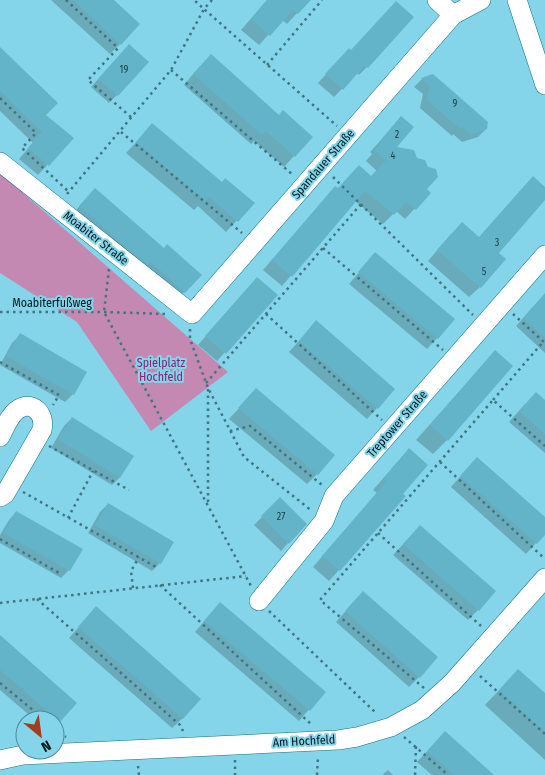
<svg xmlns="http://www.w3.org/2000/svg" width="545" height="775" viewBox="0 0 545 775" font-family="'Fira Sans Condensed',sans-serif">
  <rect width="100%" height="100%" fill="#84d5ea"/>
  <path fill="#c389b3" d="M0 173 228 372 151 431 77 322 0 273Z"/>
  <path fill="#0003" d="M51 0H112L120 44 110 54Z
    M267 0H309L287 24 282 20 259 45 241 30Z
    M0 48 45 115 72 138 38 175 19 159 33 143 0 111Z
    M349 49 367 67 359 75 357 73 334 97 318 83Z
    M121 54 117 95 109 103 91 87Z
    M200 66 279 116 311 137 284 167 254 141 251 144 184 85Z
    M433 75 486 129 478 137 462 142 453 134 452 136 420 108 423 94 414 87 422 79Z
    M152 125 221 183 253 203 226 232 198 206 194 210 126 153Z
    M392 128 395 147 416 159 427 168 425 189 429 193 405 219 396 211 383 224 355 201 282 286 263 270 335 187 338 190 371 177 377 171 366 161 372 154 370 152Z
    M545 189V198L497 253 480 287 469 297 428 261 451 234 479 238Z
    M85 200 164 249 200 275 174 303 70 217Z
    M375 254 454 319 427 349 349 284Z
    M250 286 276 295 217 361 198 345Z
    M545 305V353L516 326 532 308Z
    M316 322 377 408 367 419 289 352Z
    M20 335 73 394 65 402 0 365 12 343Z
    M481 367 447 440 433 454 416 440Z
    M256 390 317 474 307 484 229 419Z
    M545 402V453L509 422 525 404Z
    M72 418 120 477 112 485 51 448 64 426Z
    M399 460 339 570 329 581 313 567 377 493 373 490Z
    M467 469 545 519V533L526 554 451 487Z
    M280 499 288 543 281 551 254 525Z
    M108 504 160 563 152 571 88 533 100 512Z
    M16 512 69 570 61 578 0 543V535L9 520Z
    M410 537 478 610 468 620 393 555Z
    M353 603 419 677 409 687 336 622Z
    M210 614 324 692 299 721 195 632Z
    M86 619 183 718 172 728 69 638Z
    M0 637 75 703 55 725V720H35L0 690Z
    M504 685 545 695V760L485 705Z
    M435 743 492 775H432L417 762Z
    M388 770 393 775H382Z"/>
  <path fill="#64b4c9" d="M73 0H114L140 24 121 45Z
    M267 0H311L298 14 293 10 270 36 251 19Z
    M396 1 414 17 368 68 365 65 343 90 325 74 349 48 351 50Z
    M129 44 149 62 118 96 98 79Z
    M0 47 58 103 46 115 74 138 49 166 28 148 42 132 0 91Z
    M211 54 279 115 283 110 313 137 295 157 266 131 262 135 193 74Z
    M433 74 488 122 487 129 470 135 462 127 460 129 427 100 430 86 421 78Z
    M401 116 414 127 397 147 414 150 417 158 425 160 428 167 436 169 438 177 427 189 431 193 416 210 406 202 394 215 365 191 292 277 272 260 335 186 338 188 359 165 371 176 386 160 374 151 380 144 379 142Z
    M152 123 222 182 225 178 255 203 238 222 209 197 205 201 136 142Z
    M533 176 545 187V200L499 253 506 259 481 288 437 250 462 222 479 237Z
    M95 188 164 248 167 244 202 275 185 293 151 262 148 265 138 257 79 206Z
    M375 252 455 319 438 339 358 272Z
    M257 277 278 295 226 354 205 336Z
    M545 293V338L523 318Z
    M316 320 395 389 378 409 299 341Z
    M20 333 87 372 74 395 6 356Z
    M495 350 513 366 448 441 430 425Z
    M256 388 335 455 318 475 238 408Z
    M536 392 545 400V434L519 411Z
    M72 417 134 456 120 478 58 439Z
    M409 448 428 465 403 494 406 496 340 571 322 556 386 482 383 479Z
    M477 457 545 517V535L537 544 460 476Z
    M280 497 307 524 289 544 261 516Z
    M108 503 174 542 161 564 95 525Z
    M16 511 83 549 70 571 3 533Z
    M420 525 496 591 479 611 403 544Z
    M363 591 438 657 420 678 345 611Z
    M220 602 326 692 310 711 204 621Z
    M96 606 201 699 183 719 78 627Z
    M0 635 77 703 60 722 0 670Z
    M518 669 545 693V732L499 690Z
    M445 731 494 775H454L427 751Z"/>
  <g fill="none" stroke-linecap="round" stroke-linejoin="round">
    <defs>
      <path id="minor" d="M437 0 453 15 481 0
        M517 0 545 85
        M0 162 192 314 453 15
        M0 437C5 428 9 416 17 410 32 399 46 414 42 430L5 494 0 497
        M259 601 324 521 334 496 545 255
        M0 760 23 755 338 740 357 737 391 727 422 710 452 683 545 578"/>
    </defs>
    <use href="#minor" stroke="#146f83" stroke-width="20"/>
    <path stroke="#407481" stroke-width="2.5" stroke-dasharray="2.5 4" stroke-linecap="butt" d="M66 0 118 48 88 80 132 118
      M212 0 204 9 337 126
      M267 65 322 0
      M171 70 293 175
      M0 98 36 133 22 148 69 192
      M121 132 242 233
      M333 177 473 315
      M67 194 171 70 204 9 194 0
      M323 248 443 350
      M109 269 104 312 251 586
      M0 312H104L166 314
      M266 314 382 420
      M513 314 545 343
      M190 329V339L208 388 244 457 312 511
      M0 362 59 395 53 405
      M206 383 361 204
      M208 389V504
      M493 400 543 342
      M230 431 250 426 322 485
      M49 446 129 490
      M440 462 545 559
      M23 492 156 567
      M68 518 93 471
      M378 533 481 626
      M0 539 59 573
      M160 585 312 725
      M133 588 131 571 139 557
      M37 599 180 725 183 731
      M0 603 246 576
      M269 611 377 714
      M480 676 545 734
      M0 683 45 720
      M424 688 320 600 493 400 545 446
      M55 728 66 737
      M404 737 448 775
      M235 760V775
      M138 766 139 775
      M317 775 318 757
      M415 775 416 746"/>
    <use href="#minor" stroke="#fff" stroke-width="19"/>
  </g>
  <g text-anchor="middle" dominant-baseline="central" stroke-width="4" stroke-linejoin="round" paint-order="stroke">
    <g font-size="10" fill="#1a404a">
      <text x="124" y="70">19</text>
      <text x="455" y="104">9</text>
      <text x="397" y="135">2</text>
      <text x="393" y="156">4</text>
      <text x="497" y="243">3</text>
      <text x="484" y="272">5</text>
      <text x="281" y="517">27</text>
    </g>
    <g font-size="12" fill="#01191f" stroke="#84d5ea">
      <text transform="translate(323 164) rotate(-49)">Spandauer Straße</text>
      <text transform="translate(96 238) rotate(38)">Moabiter Straße</text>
      <text x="52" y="303">Moabiterfußweg</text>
      <text transform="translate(397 424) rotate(-49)">Treptower Straße</text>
      <text transform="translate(304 741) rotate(-3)">Am Hochfeld</text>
    </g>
    <g font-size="12" fill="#8a2177" stroke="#84d5ea">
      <text x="161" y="363">Spielplatz<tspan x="161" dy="14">Hochfeld</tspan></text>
    </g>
  </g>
  <g transform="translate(40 735) rotate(151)"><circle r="24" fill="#84d5ea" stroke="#508a99"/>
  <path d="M0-4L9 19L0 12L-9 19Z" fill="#a43c1e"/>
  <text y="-8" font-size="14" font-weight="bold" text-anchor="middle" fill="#01191f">N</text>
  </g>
</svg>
